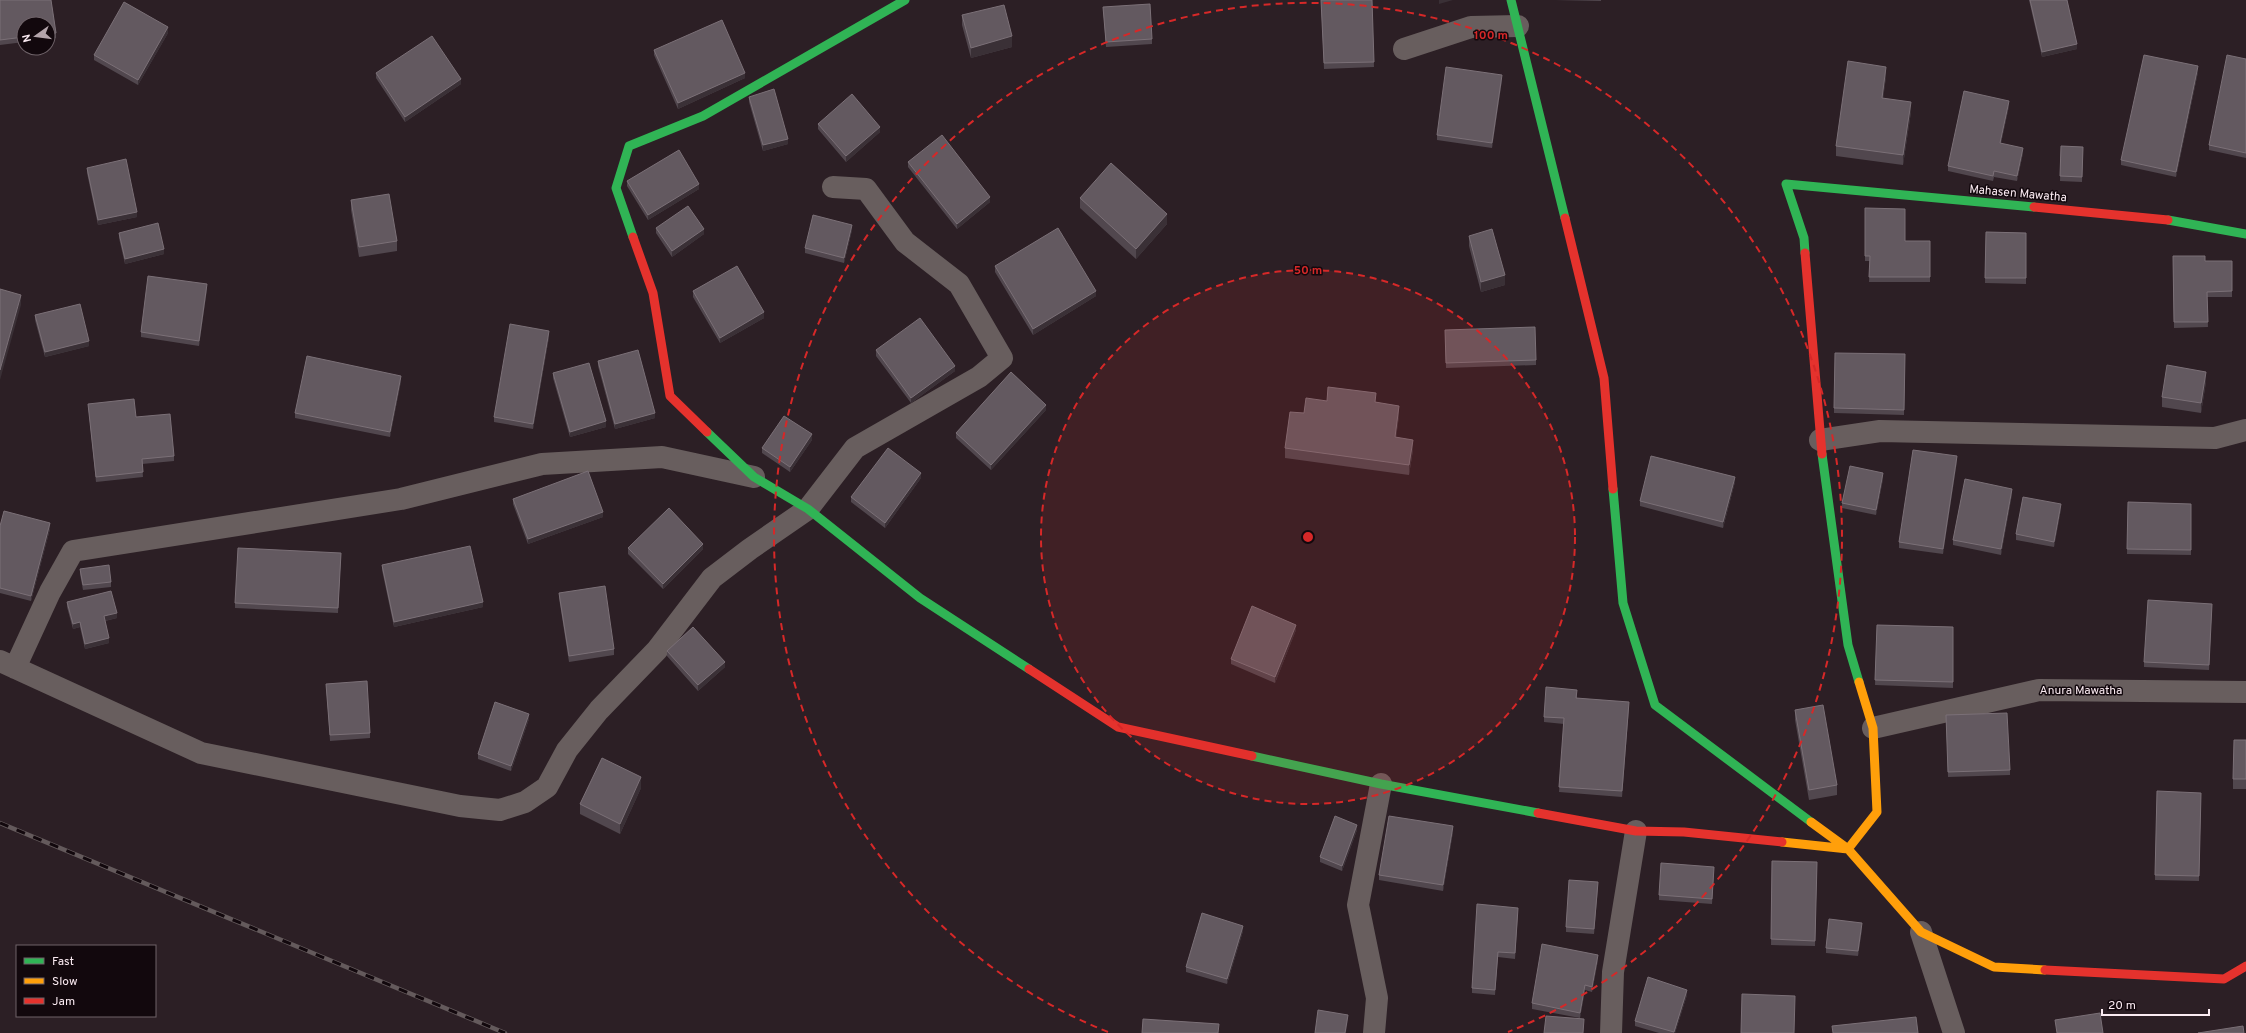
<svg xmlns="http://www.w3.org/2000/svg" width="2246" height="1033" viewBox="0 0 2246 1033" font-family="Overpass,sans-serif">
  <rect width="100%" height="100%" fill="#2c1f25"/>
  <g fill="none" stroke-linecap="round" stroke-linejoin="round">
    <path stroke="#685e5e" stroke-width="22" d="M1404 49 1471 27 1518 26
      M1820 440 1880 431 2215 438 2246 430
      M0 661 201 753 460 806 500 810 525 802 547 787 567 750 599 710 657 650 712 578 750 549 808 509 855 448 979 377 1002 358 959 284 905 242 866 189 833 187
      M15 668 50 592 73 551 401 499 542 464 662 457 754 477
      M1873 728 2039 690 2246 692
      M1921 932 1954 1033
      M1374 1033 1377 998 1358 905 1381 784
      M1611 1033 1613 972 1636 831"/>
    <path stroke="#30b455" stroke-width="9" d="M1511 0 1565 218
      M2168 220 2246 234
      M633 237 616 188 629 146 703 116 905 0
      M1805 253 1804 238 1786 184 2034 207
      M707 432 754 477 808 509 920 598 1029 669
      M1822 454 1848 645 1859 682
      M1613 489 1623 603 1655 705 1811 822
      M1252 756 1381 784 1538 813"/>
    <path stroke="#ff9f0a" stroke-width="9" d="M1811 822 1848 849 1877 812 1873 728 1859 682
      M1782 842 1848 849 1921 932 1994 967 2045 970"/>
    <path stroke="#e5322d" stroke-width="9" d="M2034 207 2168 220
      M1565 218 1604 378 1613 489
      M633 237 653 293 670 396 707 432
      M1805 253 1822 454
      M1029 669 1118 727 1252 756
      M1538 813 1636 831 1684 832 1782 842
      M2045 970 2224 979 2246 966"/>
    <defs>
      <path id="rail" d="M0 823 505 1033"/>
    </defs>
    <use href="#rail" stroke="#645a5c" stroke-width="4.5"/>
    <use href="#rail" stroke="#12080d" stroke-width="3" stroke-dasharray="9" stroke-linecap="butt"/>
  </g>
  <path fill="#51474e" d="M0 0H51L56 33V38L48 39V24H24V42L0 45Z
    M1321 0H1372L1374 67 1324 69Z
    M1555 0H1601V1Z
    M2029 0H2067L2077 49 2042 57Z
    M1103 7 1152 39V44L1106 47Z
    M962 15 1012 47 971 58 962 25Z
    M168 33 138 85 94 60V55Z
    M654 50 745 78 678 109 654 55Z
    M2246 59V158L2209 150V145Z
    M2198 72 2176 177 2121 165V160Z
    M376 73 461 84 405 122 376 78Z
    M1886 77 1883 98 1911 112 1903 165 1836 156V146Z
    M1502 80 1492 148 1437 140V135Z
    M749 97 788 144 763 151 749 102Z
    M2009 106 2001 143 2023 153 2017 181 1994 177 1993 181 1948 171V166Z
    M818 124 880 132 846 162 818 129Z
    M2061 146 2083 147 2082 182 2060 181Z
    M908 162 990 202 957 229 908 167Z
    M87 168 137 217 98 225 87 173Z
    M627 181 699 189 648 220 627 186Z
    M1080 198 1167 224 1136 259 1080 208Z
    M351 200 397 241V251L359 257 351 210Z
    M1865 208 1905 241H1930V282H1869L1870 261H1865Z
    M656 228 704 234 672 257 656 233Z
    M852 230 844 263 805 253V248Z
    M1986 232 2026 233V284L1985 283Z
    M119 233 164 254 125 264 119 238Z
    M1469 236 1505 285 1481 292 1469 246Z
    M2173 256 2205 261H2232V297H2207L2208 327 2174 328Z
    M995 266 1096 296 1033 335 995 272Z
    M207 289 199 346 141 337V332Z
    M693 291 764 318 720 343 693 297Z
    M35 315 89 346 45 357 35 320Z
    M1445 335 1536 360V365L1446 368Z
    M549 337 533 429 494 422V417Z
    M876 350 955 371 911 403 876 356Z
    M1905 354 1904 415 1834 413V408Z
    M598 361 655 418 615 429 598 366Z
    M553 373 606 427 570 437 553 378Z
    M401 381 390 437 295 418V413Z
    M2206 382 2201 413 2162 407V397Z
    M1327 401 1376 402 1399 416 1396 437 1413 450 1409 475 1285 458V448L1304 413Z
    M88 404 136 417 174 456V461L142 464 143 477 96 482Z
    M1046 410 991 470 956 438V433Z
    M812 440 790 472 762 453V448Z
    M1957 461 1943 554 1899 548V542Z
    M921 478 885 528 851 502V497Z
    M1883 479 1876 515 1842 508V503Z
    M1735 482 1723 528 1640 506V501Z
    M2012 494 2001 555 1953 545V540Z
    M513 499 603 517 528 544 513 504Z
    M2128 502 2191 504V555L2127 554Z
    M2061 509 2054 547 2016 540V534Z
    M0 526 50 529 31 601 0 593Z
    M628 548 703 549 663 589 628 554Z
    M341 553 338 613 235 608V603Z
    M382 565 483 607 394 627 382 570Z
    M80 569 111 582V587L83 590 80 574Z
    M559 593 614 649V655L569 662 559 598Z
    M67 602 117 618 105 621 109 643 85 649 80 627 73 629 67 607Z
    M2212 604 2209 670 2144 667V662Z
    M1877 625 1953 627V688L1875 685Z
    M1296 630 1275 683 1231 664V659Z
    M667 651 725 667 698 691 667 656Z
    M326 684 370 733V738L330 741Z
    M1577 695V698L1629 707 1622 797 1559 792 1564 724 1544 722V717Z
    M1795 710 1837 785V795L1809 800 1795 720Z
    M1946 715 2010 770V775L1948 777Z
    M529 719 511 771 478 759V754Z
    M2246 740V789H2233V779Z
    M641 788 620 834 580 814V804Z
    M2201 793 2199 881 2155 880V875Z
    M1357 830 1342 871 1320 862V857Z
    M1453 832 1443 891 1379 880V875Z
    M1772 861 1817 862 1815 946 1771 945Z
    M1714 872 1712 904 1659 900V895Z
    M1598 887 1594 934 1566 932V927Z
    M1518 913 1515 959 1498 957 1495 995 1472 993V988Z
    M1862 929 1858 956 1826 953V948Z
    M1243 931 1227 984 1186 972V967Z
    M1598 960 1592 992 1585 990 1580 1018 1532 1009V1003Z
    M1687 995 1675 1033H1659L1635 1026V1021Z"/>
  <path fill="#3a3036" d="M1439 0H1453L1439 4Z
    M168 27V33L138 85V80Z
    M1012 36V47L971 58V48Z
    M2077 44V49L2042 57V52Z
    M2198 66V72L2176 177V172Z
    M1886 67V77L1882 108V98Z
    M745 73V78L678 109V103Z
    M1502 75V80L1492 148V143Z
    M461 79V84L405 122V117Z
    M2009 101V106L2000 148V143Z
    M1911 102V112L1903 165V155Z
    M880 127V132L846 162V156Z
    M788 139V144L763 151V145Z
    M2023 148V153L2017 181V176Z
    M699 184V189L648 220V215Z
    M990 197V202L957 229V224Z
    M137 212V217L98 225V220Z
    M1167 214V224L1136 259V249Z
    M852 225V230L844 263V258Z
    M704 229V234L672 257V251Z
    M164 249V254L125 264V259Z
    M1505 275V285L1481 292V282Z
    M207 284V289L199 346V341Z
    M1096 291V296L1033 335V329Z
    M21 295V305L0 380V370Z
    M764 312V318L720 343V338Z
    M549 331V337L533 429V424Z
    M89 341V346L45 357V352Z
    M955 366V371L911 403V398Z
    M2206 372V382L2201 413V403Z
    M401 376V381L390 437V432Z
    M1046 405V410L991 470V465Z
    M1399 406V416L1395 447V437Z
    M655 413V418L615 429V424Z
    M606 421V427L570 437V432Z
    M812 434V440L790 472V467Z
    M1413 440V450L1409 475V465Z
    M1957 456V461L1943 554V549Z
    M921 473V478L885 528V523Z
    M1883 473V479L1876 515V510Z
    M1735 477V482L1723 528V522Z
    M2012 489V494L2001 555V549Z
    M2061 504V509L2054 547V542Z
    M603 512V517L528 544V539Z
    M50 523V529L31 601V596Z
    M703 544V549L663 589V584Z
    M483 602V607L394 627V622Z
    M117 613V618L104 621V616Z
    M80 622V627L73 629V624Z
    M1296 625V630L1275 683V677Z
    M109 638V643L85 649V644Z
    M725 662V667L698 691V685Z
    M1629 702V707L1622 797V791Z
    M529 714V719L511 771V766Z
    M641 777V788L620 834V824Z
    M1357 825V830L1342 871V866Z
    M1453 826V832L1443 891V885Z
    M1598 882V887L1594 934V929Z
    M1862 923V929L1858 956V951Z
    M1243 926V931L1227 984V979Z
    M1598 955V960L1592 992V987Z
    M1585 985V990L1580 1018V1013Z
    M1687 990V995L1675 1033H1674Z
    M1348 1015V1020L1346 1033H1345Z"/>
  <path fill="#635960" stroke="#7b7077" d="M0 0H51L56 33 48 34V24H24V37L0 40Z
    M1321 0H1372L1374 62 1324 63Z
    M2030 0H2067L2077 44 2042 52Z
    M124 2 168 27 138 80 94 55Z
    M1150 4 1152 39 1106 42 1103 7Z
    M1004 5 1012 36 971 48 962 15Z
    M722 20 745 73 678 103 654 50Z
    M432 36 461 79 405 117 376 73Z
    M2144 55 2198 66 2176 172 2121 160Z
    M2227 55 2246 59V153L2209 145Z
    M1848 61 1886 67 1882 98 1911 102 1903 155 1836 146Z
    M1446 67 1502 75 1492 143 1437 135Z
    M774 89 788 139 763 145 749 97Z
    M1964 91 2009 101 2000 143 2023 148 2017 176 1994 171 1993 176 1948 166Z
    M852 94 880 127 846 156 818 124Z
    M942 135 990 197 957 224 908 162Z
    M2061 146 2083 147 2082 177 2060 176Z
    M679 150 699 184 648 215 627 181Z
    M126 159 137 212 98 220 87 168Z
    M1111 163 1167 214 1136 249 1080 198Z
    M389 194 397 241 359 247 351 200Z
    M688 206 704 229 672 251 656 228Z
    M1865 208 1905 209V241H1930V277H1869L1870 256H1865Z
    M813 215 852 225 844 258 805 248Z
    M158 223 164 249 125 259 119 233Z
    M1058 228 1096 291 1033 329 995 266Z
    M1492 229 1505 275 1481 282 1469 236Z
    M1986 232 2026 233V278H1985Z
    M2173 256H2205V261H2232V291L2207 292 2208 322H2174Z
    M737 266 764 312 720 338 693 291Z
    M148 276 207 284 199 341 141 332Z
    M0 289 21 295 0 370Z
    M80 304 89 341 45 352 35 315Z
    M920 318 955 366 911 398 876 350Z
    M510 324 549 331 533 424 494 417Z
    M1535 327 1536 360 1446 363 1445 330Z
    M638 350 655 413 615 424 598 361Z
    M1835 353 1905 354 1904 410 1834 408Z
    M307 356 401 376 390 432 295 413Z
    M589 363 606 421 570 432 553 373Z
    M2167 365 2206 372 2201 403 2162 397Z
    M1011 372 1046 405 991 465 956 433Z
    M1328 387 1376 393 1375 402 1399 406 1395 437 1413 440 1409 465 1285 448 1290 412 1304 413 1306 398 1327 401Z
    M134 399 136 417 170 414 174 456 142 459 143 472 96 477 88 404Z
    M784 416 812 434 790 467 762 448Z
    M888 448 921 473 885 523 851 497Z
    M1913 450 1957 456 1943 549 1899 542Z
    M1651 456 1735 477 1723 522 1640 501Z
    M1850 466 1883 473 1876 510 1842 503Z
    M588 471 603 512 528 539 513 499Z
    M1965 479 2012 489 2001 549 1953 540Z
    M2023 497 2061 504 2054 542 2016 534Z
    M2128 502 2191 504V550L2127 549Z
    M669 508 703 544 663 584 628 548Z
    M4 511 50 523 31 596 0 588V526Z
    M470 546 483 602 394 622 382 565Z
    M238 548 341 553 338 608 235 603Z
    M109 565 111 582 83 585 80 569Z
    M605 586 614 649 569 656 559 593Z
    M111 591 117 613 104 616 109 638 85 644 80 622 73 624 67 602Z
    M2148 600 2212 604 2209 665 2144 662Z
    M1252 606 1296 625 1275 677 1231 659Z
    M1877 625 1953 627V682L1875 680Z
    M693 627 725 662 698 685 667 651Z
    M367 681 370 733 330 735 326 684Z
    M1546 687 1577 690 1576 698 1629 702 1622 791 1559 787 1564 718 1544 717Z
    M495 702 529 714 511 766 478 754Z
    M1823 705 1837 785 1809 790 1795 710Z
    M2007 713 2010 770 1948 772 1946 715Z
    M2234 740H2246V779H2233Z
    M602 758 641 777 620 824 580 804Z
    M2157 791 2201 793 2199 876 2155 875Z
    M1335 816 1357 825 1342 866 1320 857Z
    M1389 816 1453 826 1443 885 1379 875Z
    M1772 861 1817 862 1815 941 1771 939Z
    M1661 863 1714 867 1712 899 1659 895Z
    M1569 880 1598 882 1594 929 1566 927Z
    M1477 904 1518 908 1515 953 1498 952 1495 990 1472 988Z
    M1202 913 1243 926 1227 979 1186 967Z
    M1829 919 1862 923 1858 951 1826 948Z
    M1542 944 1598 955 1592 987 1585 985 1580 1013 1532 1003Z
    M1648 977 1687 990 1674 1032 1635 1021Z
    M1742 994 1795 996 1794 1033H1741Z
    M1318 1010 1348 1015 1345 1033H1315Z
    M2100 1013 2103 1033H2057L2055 1020Z
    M1546 1016 1584 1019 1583 1033H1544Z
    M1916 1017 1918 1033H1833L1832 1026Z
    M1143 1019 1219 1024 1218 1033H1142Z
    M2243 1026 2244 1033H2198Z"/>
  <circle cx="1308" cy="537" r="267" fill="#d62828" fill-opacity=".12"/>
  <g fill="none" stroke="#d62828" stroke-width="2" stroke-dasharray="7 5">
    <circle cx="1308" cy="537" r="267"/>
    <path d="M1108 1032A534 534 0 1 1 1508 1032"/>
  </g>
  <g text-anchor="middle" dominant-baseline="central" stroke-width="3" stroke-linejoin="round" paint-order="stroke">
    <g font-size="12" fill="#fbebf2" stroke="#12080d">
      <text transform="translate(2018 194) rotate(5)">Mahasen Mawatha</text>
      <text x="2081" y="691">Anura Mawatha</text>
    </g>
  </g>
  <circle cx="1308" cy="537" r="6" fill="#d62828" stroke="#12080d" stroke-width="2"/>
  <g font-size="12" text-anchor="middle" font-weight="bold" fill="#d62828" stroke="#12080d" stroke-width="3" stroke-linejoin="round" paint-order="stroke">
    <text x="1491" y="39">100 m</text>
    <text x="1308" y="274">50 m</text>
  </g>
  <rect x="16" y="945" width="140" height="72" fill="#12080d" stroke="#6f6369"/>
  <rect x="24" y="958" width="20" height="6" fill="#30b455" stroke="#6f6369"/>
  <text x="52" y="965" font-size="12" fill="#fbebf2">Fast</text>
  <rect x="24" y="978" width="20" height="6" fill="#ff9f0a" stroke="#6f6369"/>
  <text x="52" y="985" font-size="12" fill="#fbebf2">Slow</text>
  <rect x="24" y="998" width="20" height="6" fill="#e5322d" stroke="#6f6369"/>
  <text x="52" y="1005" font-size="12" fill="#fbebf2">Jam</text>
  <g transform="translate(36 36) rotate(256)"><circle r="19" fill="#12080d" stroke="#6f6369"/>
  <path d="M0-3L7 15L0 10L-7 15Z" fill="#b3a4aa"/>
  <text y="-6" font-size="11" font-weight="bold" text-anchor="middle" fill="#fbebf2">N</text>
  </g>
  <path d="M2102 1009v6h107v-6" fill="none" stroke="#fbebf2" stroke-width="2"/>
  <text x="2108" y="1009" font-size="12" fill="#fbebf2" stroke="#12080d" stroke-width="3" paint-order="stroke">20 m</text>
</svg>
